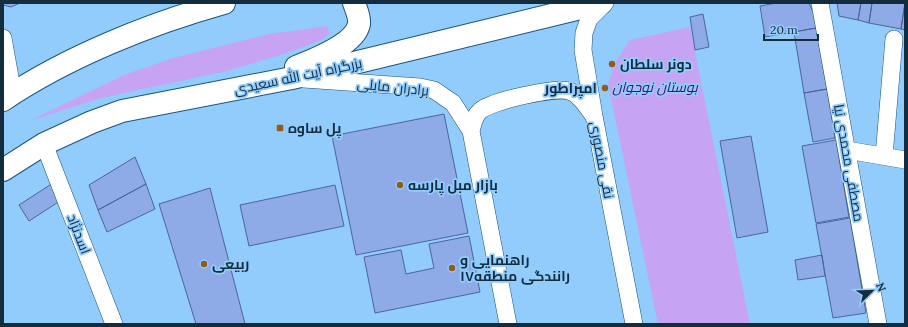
<svg xmlns="http://www.w3.org/2000/svg" width="908" height="327" viewBox="0 0 908 327" font-family="Lora,Cairo,serif">
  <rect width="100%" height="100%" fill="#91ccfd"/>
  <path fill="#c7a3f4" d="M328 26 329 33 322 40 287 53 227 71 101 98 29 121 124 75 173 58 269 34Z
    M690 27 750 324H658L608 84 615 63 630 40Z"/>
  <path fill="#8eabe7" stroke="#4b659b" d="M3 3H20L11 7 3 5Z
    M776 3H809L813 12 816 28 765 37 760 6Z
    M837 3H861L858 20 839 16Z
    M861 3H872L869 23 858 20Z
    M872 3H905L901 29 869 23Z
    M905 3V30L901 29Z
    M703 14 709 47 695 50 690 17Z
    M816 28 827 89 804 93 794 32Z
    M827 89 835 138 813 142 804 93Z
    M444 114 468 233 356 255 332 136Z
    M751 136 768 232 737 238 720 141Z
    M836 140 849 217 816 223 802 146Z
    M135 157 146 184 98 210 89 185Z
    M53 183 63 199 29 221 19 205Z
    M146 184 155 209 107 232 98 210Z
    M335 185 344 226 249 246 240 205Z
    M210 188 245 324H196L159 204Z
    M850 218 866 313 833 318 816 224Z
    M469 236 480 292 375 313 364 257 401 250 406 274 434 268 429 244Z
    M822 255 825 276 798 280 795 260Z"/>
  <g fill="none" stroke-linecap="round" stroke-linejoin="round">
    <defs>
      <path id="minor" d="M605 3 589 19 584 33 583 50 594 116 634 324
        M820 3 878 324
        M3 38 13 94
        M304 79 420 87 434 90 453 103 471 131 508 324
        M471 131C473 124 474 116 480 111 491 101 554 87 569 91 580 94 587 107 593 115
        M44 144 114 324
        M847 150 905 160
        M884 156 894 39"/>
      <path id="highway" d="M296 67C313 60 355 45 359 24 360 17 356 9 354 3
        M3 100C67 57 149 24 224 3
        M3 170 44 144 92 122 122 111 292 78 601 3"/>
    </defs>
    <use href="#minor" stroke="#17547e" stroke-width="18"/>
    <use href="#highway" stroke="#17547e" stroke-width="24"/>
    <use href="#minor" stroke="#fff" stroke-width="17"/>
    <use href="#highway" stroke="#fff" stroke-width="22"/>
  </g>
  <g fill="#955b19" stroke="#91ccfd" stroke-width="1.5">
    <circle cx="612" cy="64" r="4"/>
    <circle cx="605" cy="88" r="4"/>
    <rect x="276" y="124" width="8" height="8" rx="2"/>
    <circle cx="400" cy="185" r="4"/>
    <circle cx="204" cy="264" r="4"/>
    <circle cx="452" cy="268" r="4"/>
  </g>
  <g text-anchor="middle" dominant-baseline="central" stroke-width="3.5" stroke-linejoin="round" paint-order="stroke">
    <g font-size="14" font-weight="bold" fill="#132c3e" stroke="#91ccfd" text-anchor="start">
      <text x="620" y="64">دونر سلطان</text>
      <text x="597" y="88" text-anchor="end">امپراطور</text>
      <text x="288" y="128">پل ساوه</text>
      <text x="408" y="185">بازار مبل پارسه</text>
      <text x="460" y="260">راهنمایی و<tspan x="460" dy="16">رانندگی منطقه۱۷</tspan></text>
      <text x="212" y="264">ربیعی</text>
    </g>
    <g font-size="14" fill="#132c3e" stroke="#91ccfd">
      <text transform="translate(298 76) rotate(-12)">بزرگراه آیت الله سعیدی</text>
      <text transform="translate(393 87) rotate(6)">برادران مایلی</text>
      <text transform="translate(602 160) rotate(79)">نقی منصوری</text>
      <text transform="translate(849 163) rotate(80)">مصطفی محمدی نیا</text>
      <text transform="translate(79 234) rotate(69)">اسدنژاد</text>
    </g>
    <g font-size="14" font-style="italic" fill="#460872" stroke="#91ccfd">
      <text x="655" y="87">بوستان نوجوان</text>
    </g>
  </g>
  <rect width="908" height="327" fill="none" stroke="#132c3e" stroke-width="8"/>
  <g transform="translate(872 291) rotate(67)" stroke="#91ccfd" stroke-width="3" paint-order="stroke">
  <path d="M0-3L7 15L0 10L-7 15Z" fill="#132c3e"/>
  <text y="-6" font-size="11" font-weight="bold" text-anchor="middle" fill="#132c3e">N</text>
  </g>
  <path d="M764 34v6h54v-6" fill="none" stroke="#132c3e" stroke-width="2"/>
  <text x="770" y="34" font-size="12" fill="#132c3e" stroke="#91ccfd" stroke-width="3" paint-order="stroke">20 m</text>
</svg>
